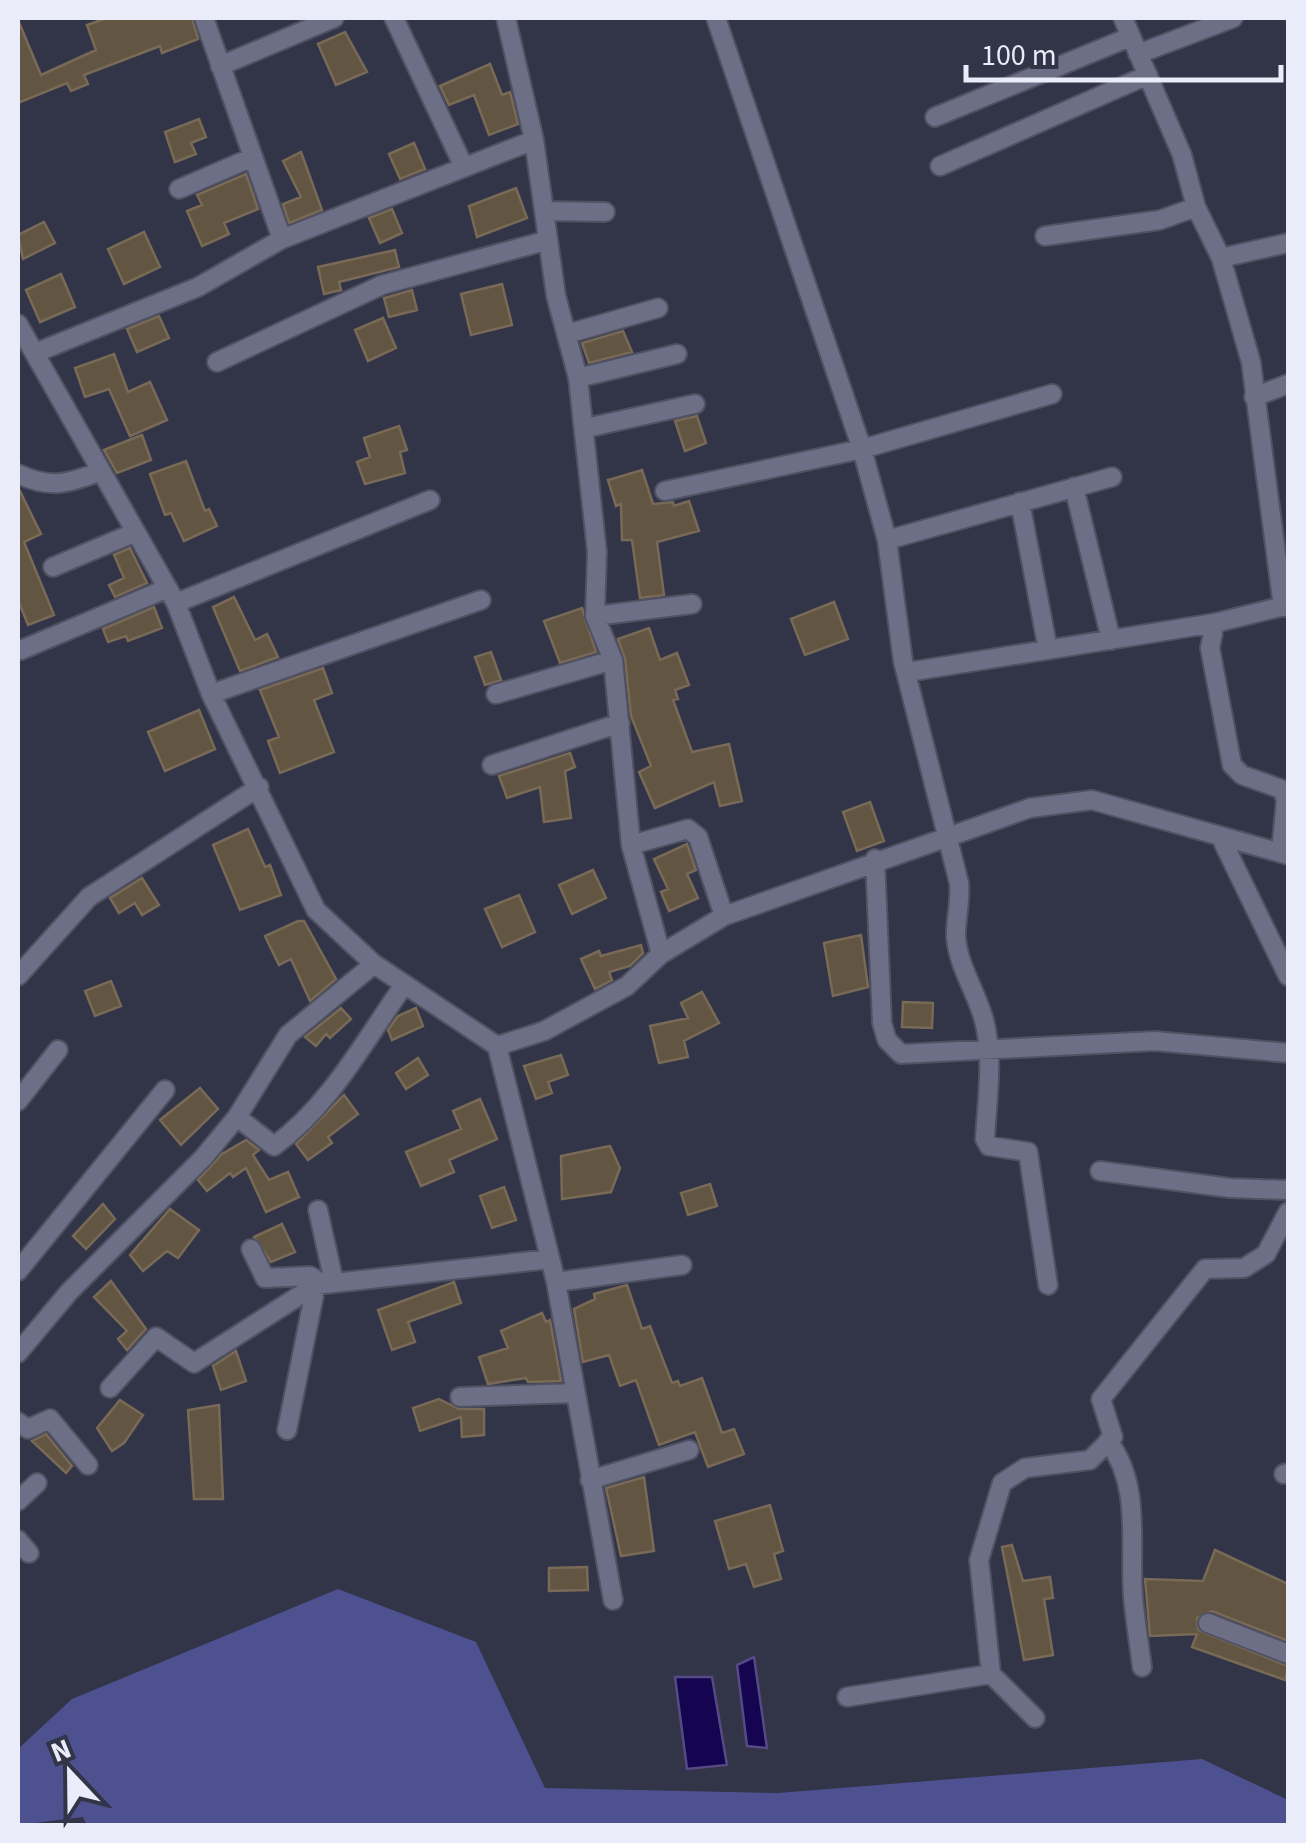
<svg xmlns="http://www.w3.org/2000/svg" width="1306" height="1843" viewBox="0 0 1306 1843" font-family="'Source Sans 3',sans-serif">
  <rect width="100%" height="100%" fill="#323447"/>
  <path fill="#4e518f" d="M338 1589 476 1642 545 1788 778 1793 1202 1759 1288 1800V1825L87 1826 83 1817 18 1825V1749L72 1699Z"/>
  <path fill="#150450" stroke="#554a83" stroke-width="2.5" d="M754 1657 767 1748 747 1746 737 1665Z
    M675 1677H712L727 1765 687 1769Z"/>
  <path fill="#625542" stroke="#786a57" stroke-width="2.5" d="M107 18H192L198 39 162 53 160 46 84 75 88 84 71 91 67 83 18 103V20L41 75 96 50 87 25Z
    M345 32 367 72 336 85 318 44Z
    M490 64 502 95 510 92 518 124 489 135 474 95 449 105 440 86Z
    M199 119 206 137 191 143 196 154 175 162 165 132Z
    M414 143 425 169 400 179 389 154Z
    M301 152 322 210 289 223 283 204 301 197 283 161Z
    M246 174 258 209 224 223 229 234 202 246 187 211 202 205 197 195Z
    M516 188 527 218 477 237 469 206Z
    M392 209 402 233 380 243 369 218Z
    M44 222 55 243 23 259 18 235Z
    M144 232 160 267 124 284 108 249Z
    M395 250 399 267 339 282 341 290 324 294 318 267Z
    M61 274 75 307 40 322 26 290Z
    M502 284 512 325 471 335 461 294Z
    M412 290 417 310 389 317 384 298Z
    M159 316 169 338 137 352 127 329Z
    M383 318 396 348 368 361 355 330Z
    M623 331 632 352 589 363 582 343Z
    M114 354 128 392 150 382 167 420 130 436 109 389 85 397 75 368Z
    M697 416 706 443 685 451 675 421Z
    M399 426 407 450 400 452 405 473 365 484 357 462 370 457 364 438Z
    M142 435 151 460 117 473 104 450Z
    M186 461 205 511 209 509 217 526 184 541 171 513 165 515 150 474Z
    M642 470 653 504 673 502 674 506 689 501 699 531 657 542 664 595 640 598 632 540H622L621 504 616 506 608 480Z
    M18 487 41 534 24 542 54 615 28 625 18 600Z
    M130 548 147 583 115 597 109 585 124 578 114 555Z
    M234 597 255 640 267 634 278 657 240 671 213 607Z
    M834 602 848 639 805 655 791 619Z
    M154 607 162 628 128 641 126 636 108 642 103 629Z
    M582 608 596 652 560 663 544 621Z
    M649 628 660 660 677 653 689 685 675 690 678 699 673 700 692 752 729 744 742 801 720 806 714 782 655 808 639 772 651 766 631 716 625 659 618 639Z
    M491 652 501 680 485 685 475 657Z
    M323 668 332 693 314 700 334 752 280 773 268 741 279 737 260 690Z
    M199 710 215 749 165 771 148 732Z
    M570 753 575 767 565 771 571 818 544 822 540 787 507 798 499 776Z
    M870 802 884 841 857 851 843 812Z
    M248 829 265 867 270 865 281 895 240 910 213 845Z
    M687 844 696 870 687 874 698 898 669 911 661 892 668 889 654 859Z
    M593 870 606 898 572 914 559 885Z
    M142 878 159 905 142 915 135 903 119 913 110 898Z
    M519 895 535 932 502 947 485 909Z
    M298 921H304L336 979 310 1001 291 959 279 965 265 936Z
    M861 935 868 987 833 996 824 943Z
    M641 945 643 953 630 966 609 972 612 980 595 989 581 959 599 951 601 956Z
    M111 981 121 1006 95 1016 85 991Z
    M702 992 719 1023 684 1041 688 1057 659 1063 650 1026 688 1018 681 1003Z
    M903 1002 933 1003 932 1028 902 1027Z
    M341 1008 351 1019 330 1038 326 1034 316 1046 305 1037Z
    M416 1008 423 1026 392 1040 388 1030 398 1016Z
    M561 1055 568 1075 548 1082 552 1093 536 1099 524 1066Z
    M418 1058 428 1075 406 1089 396 1073Z
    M200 1088 218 1109 181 1145 160 1120Z
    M344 1095 358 1114 328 1137 332 1143 308 1160 296 1144Z
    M480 1099 497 1139 449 1160 454 1172 421 1186 406 1152 461 1129 453 1111Z
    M246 1140 259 1150 253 1155 269 1180 288 1172 299 1197 266 1212 246 1168 233 1177 230 1173 207 1191 198 1180 222 1154Z
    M610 1146 620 1168 611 1192 562 1199 561 1156Z
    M710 1184 717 1206 688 1215 681 1193Z
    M504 1187 516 1220 492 1228 480 1196Z
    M103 1204 115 1219 86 1249 73 1236Z
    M170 1209 199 1230 178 1258 167 1251 143 1271 130 1255Z
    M282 1224 295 1252 271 1262 254 1237Z
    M111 1281 146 1329 127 1350 118 1339 127 1331 94 1297Z
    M454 1282 461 1303 408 1322 415 1342 392 1350 378 1310Z
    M627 1285 642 1329 650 1326 672 1383 678 1381 680 1386 702 1378 722 1433 734 1429 744 1454 708 1467 695 1432 659 1445 636 1380 620 1386 609 1355 583 1362 574 1309 595 1299 594 1294Z
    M542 1313 546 1322 550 1320 561 1381 528 1382 526 1378 488 1384 479 1357 508 1348 501 1331Z
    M236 1351 246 1381 221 1390 213 1366Z
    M439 1399 459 1409H484V1435L462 1437 461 1417 420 1431 413 1408Z
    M120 1400 143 1415 124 1443 112 1451 97 1428Z
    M219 1405 223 1499H194L188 1410Z
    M46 1434 72 1466 66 1473 32 1441Z
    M644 1477 654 1551 621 1556 606 1488Z
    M770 1505 783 1551 774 1554 781 1579 754 1587 746 1564 729 1569 715 1521Z
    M1012 1545 1023 1581 1050 1577 1053 1598 1044 1599 1053 1655 1024 1660 1002 1547Z
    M1215 1550 1288 1584V1641L1212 1611 1197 1618 1198 1630 1288 1666 1285 1680 1192 1647 1197 1634 1150 1636 1145 1579 1203 1581Z
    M587 1567 588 1590 549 1591V1568Z"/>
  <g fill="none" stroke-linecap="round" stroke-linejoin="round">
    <defs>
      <path id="street" d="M204 18 282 239
        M394 18 463 165
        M506 18 534 140 556 296 578 378 597 552 595 616 613 660 631 845 661 954
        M716 18 862 449 887 540 903 661 959 883C961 903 955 921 956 938 959 968 976 991 984 1020 994 1058 987 1100 985 1139L989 1146 1028 1152 1048 1285
        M1123 18 1182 155 1196 207 1221 258 1251 362 1283 607
        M1138 54 1233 18
        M220 66 334 18
        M935 117 1130 37
        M940 166 1148 75
        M179 189 253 157
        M544 211 605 212
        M1045 236 1160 220 1196 207
        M1221 258 1288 243
        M18 324 176 603 211 694 316 910 374 964 497 1046 556 1282 613 1600
        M567 334 658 308
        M35 353 198 287 282 239 534 140
        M217 362 382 285 545 241
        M578 378 677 354
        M1254 397 1288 384
        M586 428 695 404
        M18 474C50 489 68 484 101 471
        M1074 487 1111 640
        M665 491 862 449 1052 394
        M1020 502 1048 650
        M887 540 1112 477
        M53 567 136 532
        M176 603 430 500
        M595 616 692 604
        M1215 623 1210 648 1232 765 1242 775 1281 789 1286 799 1281 852
        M21 650 168 588
        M908 672 1215 623 1288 605
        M211 694 481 600
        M496 694 613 660
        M492 765 620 723
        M1221 838 1288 976
        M631 845 688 829 698 837 724 916
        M875 859 882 1023 887 1040 901 1054 1155 1041 1288 1053
        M18 976 89 897 259 787
        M497 1046 544 1031 627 986 661 954 724 916 1030 808 1092 800 1288 855
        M18 1101 58 1050
        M237 1117 274 1146C330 1106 365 1040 404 985
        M1100 1171 1230 1188 1288 1190
        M318 1210 334 1282
        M251 1249 265 1278 310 1276 323 1284
        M18 1271 165 1090
        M556 1282 682 1265
        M18 1353 69 1292 203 1158 237 1117 288 1035 374 964
        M110 1388 156 1337 194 1363 316 1285 550 1259
        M460 1397 576 1393
        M18 1422 28 1429 50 1419 88 1465
        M287 1430 316 1285
        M1108 1441C1142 1486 1129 1544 1133 1596 1135 1619 1139 1643 1142 1667
        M1284 1474 1288 1473
        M590 1480 689 1450
        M18 1501 37 1483
        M18 1540 29 1553
        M1208 1623 1288 1654
        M847 1697 991 1674
        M1035 1718 991 1674 979 1560 1002 1483 1025 1468 1090 1460 1113 1437 1101 1399 1205 1269 1244 1268 1266 1254 1288 1212"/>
    </defs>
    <use href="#street" stroke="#505162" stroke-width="22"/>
    <use href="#street" stroke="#6c6f85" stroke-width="18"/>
  </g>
  <rect width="1306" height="1843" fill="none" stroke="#ebecf9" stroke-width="40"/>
  <g transform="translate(70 1773) rotate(338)" stroke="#323447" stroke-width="8" paint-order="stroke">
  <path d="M0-8L18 38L0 25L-18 38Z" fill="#ebecf9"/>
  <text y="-15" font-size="28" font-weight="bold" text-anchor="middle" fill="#ebecf9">N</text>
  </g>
  <path d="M966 65v15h315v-15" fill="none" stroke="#ebecf9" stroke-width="5"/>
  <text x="981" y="65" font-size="30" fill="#ebecf9" stroke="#323447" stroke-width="8" paint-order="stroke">100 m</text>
</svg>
